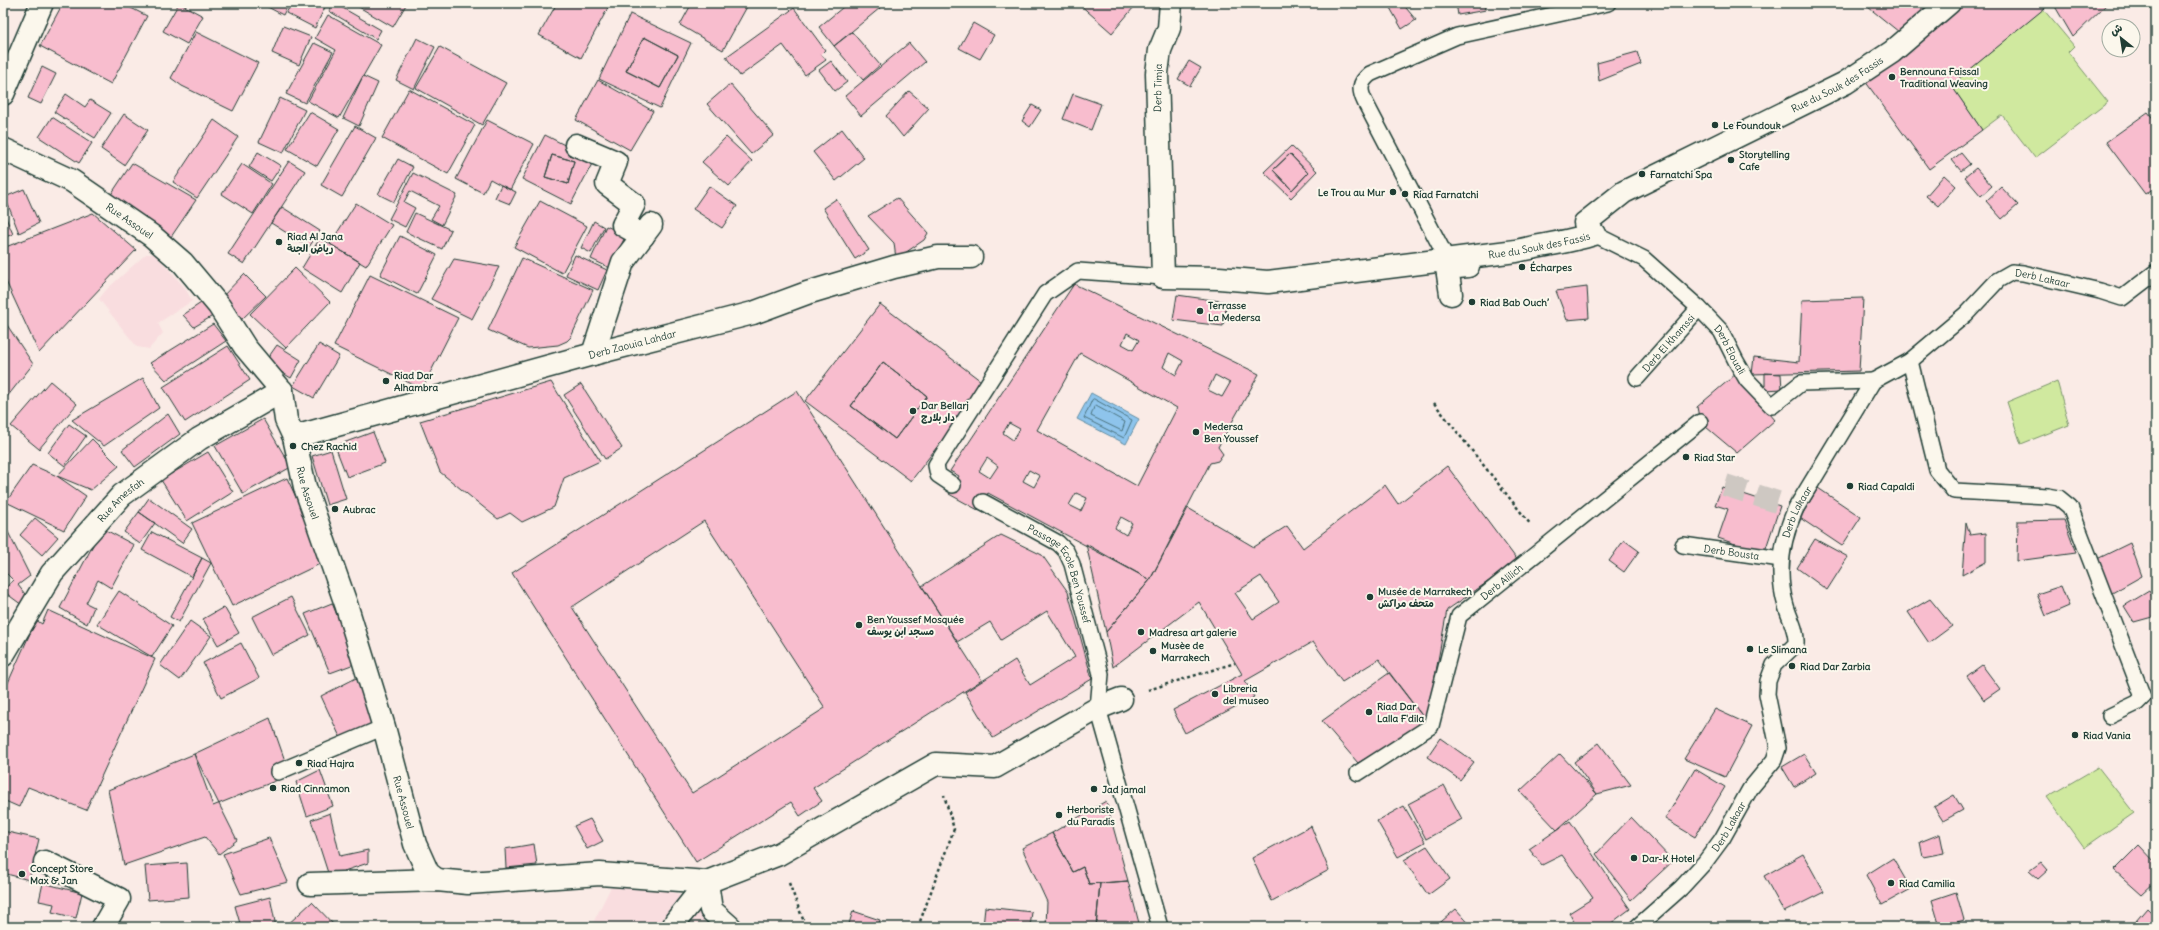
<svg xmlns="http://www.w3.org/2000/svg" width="2159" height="930" viewBox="0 0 2159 930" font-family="Delius,'Playpen Sans Arabic',sans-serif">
  <rect width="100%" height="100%" fill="#faebe6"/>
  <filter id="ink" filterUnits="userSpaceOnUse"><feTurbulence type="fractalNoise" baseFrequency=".025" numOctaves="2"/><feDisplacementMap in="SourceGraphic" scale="8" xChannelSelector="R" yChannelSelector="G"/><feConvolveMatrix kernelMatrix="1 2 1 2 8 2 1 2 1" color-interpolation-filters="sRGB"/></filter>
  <g filter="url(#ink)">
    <path fill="#f9dddf" d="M146 254H155L185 288 192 301 158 323 163 333 149 349 137 347 99 299 106 290Z
      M617 875 697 900 724 927H591Z"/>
    <path fill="#d0e99f" stroke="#78936a" d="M2043 9 2074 46 2068 52 2108 102 2035 158 2002 115 1982 130 1951 85Z
      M2057 381 2069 425 2021 444 2007 402Z
      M2098 767 2134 813 2084 848 2047 797Z"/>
    <path fill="#8ec4ec" stroke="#628ea2" d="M1091 393 1139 419 1126 444 1077 419Z"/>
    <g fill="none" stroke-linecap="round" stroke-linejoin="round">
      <path stroke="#4b737e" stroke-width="1" d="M1094 399 1132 420 1124 438 1084 418 1092 400Z
        M1096 406 1125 422 1122 431 1091 416 1094 407Z"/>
    </g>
    <path fill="#f8bdce" stroke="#1f3d34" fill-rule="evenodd" d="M63 3H121L147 16 111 84 40 46Z
      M179 3 203 16 187 44 163 31Z
      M260 3H289L283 15Z
      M292 3H327L315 28 286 13Z
      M334 3 381 30 376 39 329 11Z
      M352 3H407L393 27Z
      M557 3 610 4 581 58 539 35Z
      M692 3H749L723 50 680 25Z
      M848 3H875L880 8 834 46 819 27Z
      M1078 3H1130L1134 7 1112 33Z
      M1395 3H1402L1416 20 1402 29 1389 6Z
      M1456 3H1484L1486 10 1458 15Z
      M1863 3H1942L1904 36Z
      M1960 3H2051L1951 85 1982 130 1929 169 1865 81Z
      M2053 3H2108L2073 37Z
      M794 8 825 50 821 54 826 60 805 75 783 45 740 76 726 57Z
      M630 14 691 43 660 108 599 79ZM644 37 678 55 660 88 626 71Z
      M328 15 381 45 339 118 308 101 336 50 315 38Z
      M973 23 994 35 980 59 959 48Z
      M283 26 311 37 299 65 272 53Z
      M196 32 258 63 233 111 182 86 171 78Z
      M852 32 880 65 863 80 834 46Z
      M644 37 678 55 660 88 626 71Z
      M417 38 435 47 414 89 396 80Z
      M314 43 333 52 305 103 286 94Z
      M909 43 925 62 861 116 845 96Z
      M440 47 506 83 482 125 416 88Z
      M1637 52 1641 64 1599 81 1597 63Z
      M831 61 847 82 835 91 819 70Z
      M1189 61 1201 68 1190 86 1178 79Z
      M42 67 56 74 41 104 28 98Z
      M363 76 378 83 359 126 343 118Z
      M598 80 653 111 630 150 576 120Z
      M730 84 774 135 751 154 707 104Z
      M409 89 475 125 448 174 382 138Z
      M909 91 929 108 903 137 886 116Z
      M66 94 85 107 90 100 111 113 95 138 54 112Z
      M1073 94 1101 104 1091 130 1063 119Z
      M280 98 305 110 283 153 259 142Z
      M1032 105 1041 110 1030 127 1022 121Z
      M310 112 339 129 317 166 287 149Z
      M2148 112 2156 122V187L2145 194 2106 142Z
      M124 114 148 130 124 165 101 149Z
      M52 117 92 143 79 163 39 137Z
      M214 120 238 137 197 198 173 182Z
      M487 120 534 144 510 190 490 179 483 193 456 179Z
      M355 126 376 138 342 197 321 185Z
      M842 129 864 158 836 181 813 152Z
      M545 135 594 160 571 204 522 179ZM552 155 574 161 568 184 545 177Z
      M726 137 752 161 729 186 702 162Z
      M1291 146 1317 171 1291 198 1264 172ZM1290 154 1308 173 1292 190 1273 170Z
      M258 152 281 166 271 181 249 167Z
      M1961 153 1970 164 1961 171 1952 160Z
      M1290 154 1308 173 1292 190 1273 170Z
      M552 155 574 161 568 184 545 177Z
      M398 159 413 167 394 202 378 194Z
      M289 161 305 171 244 264 228 254Z
      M132 163 196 200 171 237 110 196Z
      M242 164 272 184 253 214 222 194Z
      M1976 168 1992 186 1981 196 1965 177Z
      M413 173 457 195 442 225 431 219 439 206 410 191 404 202 415 208 405 227 389 219Z
      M1944 175 1956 186 1938 206 1926 196Z
      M501 185 516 192 510 204 495 198Z
      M709 186 737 206 722 228 693 209Z
      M2001 187 2018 205 2002 219 1986 201Z
      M24 189 39 223 19 233 5 197Z
      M897 198 928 233 924 240 896 259 894 243 868 216Z
      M836 199 869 250 855 259 823 208Z
      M540 201 587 226 562 273 514 247Z
      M356 203 392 225 366 266 330 244Z
      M282 207 320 231 309 247 271 223Z
      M3 211 13 234 3 238Z
      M93 213 136 250 39 353 3 275V248Z
      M415 213 451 230 442 249 406 232Z
      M594 221 604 227 591 253 581 248Z
      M606 226 626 235 610 268 591 259Z
      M400 236 437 255 417 294 380 275Z
      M320 238 360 262 342 293 302 268Z
      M575 255 607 270 598 290 566 275Z
      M522 258 593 290 571 337 567 341 558 345 528 348 488 330Z
      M454 259 499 267 472 319 431 299Z
      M295 268 330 302 286 348 250 314Z
      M244 274 266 296 241 320 220 299Z
      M370 275 458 318 422 389 334 346Z
      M1074 284 1259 374 1218 447 1223 454 1218 461 1210 463 1150 580 988 493 978 510 949 494 959 476 950 471ZM1127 333 1139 340 1133 350 1122 344ZM1080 353 1177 408 1137 486 1037 430ZM1169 353 1183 361 1176 375 1163 367ZM1215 375 1230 383 1222 397 1208 390ZM1009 423 1020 429 1013 440 1003 433ZM987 458 998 466 990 478 979 471ZM1029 470 1040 476 1034 487 1023 481ZM1076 493 1087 498 1081 511 1069 505ZM1121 517 1132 523 1126 535 1115 528Z
      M1587 287 1589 318 1567 320 1556 291Z
      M1177 295 1227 302 1223 326 1173 320Z
      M1863 298 1859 371 1752 374 1754 357 1799 362 1802 300Z
      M207 299 216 314 194 327 183 315Z
      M880 304 985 384 911 481 805 401ZM883 362 927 396 895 439 851 406Z
      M3 319 33 364 3 402Z
      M213 324 226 341 166 380 150 363Z
      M319 344 339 356 314 398 293 386Z
      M277 345 301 360 291 378 265 362Z
      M228 346 250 380 185 422 163 387Z
      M883 362 927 396 895 439 851 406Z
      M1765 373 1781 374 1782 389 1765 390Z
      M1736 374 1775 420 1737 453 1700 422 1697 407Z
      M143 378 159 408 104 446 72 420Z
      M50 381 77 404 39 449 11 426Z
      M551 382 600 461 564 478 554 507 522 522 510 513 498 519 440 472 420 421Z
      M581 384 622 448 605 459 564 395Z
      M797 391 982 680 813 788 822 801 800 816 791 802 696 862 512 573ZM704 521 825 708 692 793 572 607Z
      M168 414 180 434 135 467 122 450Z
      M263 419 291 467 243 494 215 446Z
      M69 424 86 436 65 466 48 453Z
      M373 432 385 463 347 477 335 446Z
      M92 439 119 466 91 490 57 476Z
      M331 450 346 499 327 505 312 456Z
      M208 452 233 492 187 521 161 480Z
      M32 465 57 476 86 496 64 530 6 502Z
      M1447 466 1518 561 1447 610 1427 722 1379 659 1342 682 1313 642 1245 681 1254 697 1185 733 1173 710 1242 674 1199 602 1113 667 1106 632 1150 580 1188 508 1254 547 1287 526 1303 548 1385 485 1398 504ZM1261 576 1279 602 1253 619 1235 593Z
      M287 478 326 561 232 606 192 523Z
      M1722 487 1780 506 1764 554 1718 538 1728 509 1715 505Z
      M1818 488 1861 517 1842 546 1800 518Z
      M149 498 192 529 182 543 139 512Z
      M139 512 155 523 140 544 124 532Z
      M35 518 58 537 42 555 20 535Z
      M2064 520 2076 553 2017 561 2018 521Z
      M1966 522 1970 535 1986 533V562L1962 575Z
      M5 526 30 576 18 585 28 598 22 605 3 591 13 580 3 570V527Z
      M102 528 134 545 111 588 98 580 86 603 94 607 87 624 60 608Z
      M152 532 202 558 192 577 142 550Z
      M1001 535 1042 555 1068 592 1092 679 993 738 965 692 1015 660 1030 685 1075 657 1047 611 1001 640 990 622 957 642 922 586Z
      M1815 539 1848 557 1827 590 1797 568Z
      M1624 540 1639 551 1624 572 1609 561Z
      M2130 543 2142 576 2105 597 2095 560Z
      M1086 544 1150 580 1106 632Z
      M202 558 211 563 179 622 170 617Z
      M2061 586 2069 606 2046 616 2037 594Z
      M119 591 172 626 152 657 97 624Z
      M2149 591 2155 601 2156 616 2134 622 2124 606Z
      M291 597 310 635 271 655 252 617Z
      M1930 599 1952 626 1929 643 1908 612Z
      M332 603 357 663 330 673 305 614Z
      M224 607 239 633 218 645 203 619Z
      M48 610 155 659 86 810 28 787 19 807 3 800V694L36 620 42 624Z
      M190 621 211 636 180 680 160 665Z
      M241 643 259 678 221 698 203 663Z
      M1982 665 2000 689 1984 700 1967 676Z
      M1389 673 1427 722 1358 763 1322 721Z
      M360 676 379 727 340 737 321 696Z
      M1715 709 1752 726 1725 777 1684 759Z
      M270 718 290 775 213 806 194 754Z
      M1440 738 1474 762 1460 780 1427 757Z
      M1599 743 1631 785 1597 794 1574 762Z
      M194 754 237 840 219 854 205 837 124 865 108 790Z
      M1560 754 1597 794 1557 830 1520 791Z
      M1804 754 1816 773 1794 787 1782 767Z
      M1695 769 1725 787 1695 837 1665 819Z
      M320 770 333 806 307 816 296 782Z
      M1444 785 1462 819 1426 839 1408 804Z
      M1954 795 1963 810 1943 821 1934 807Z
      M1106 801 1128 881 1089 884 1083 867 1073 872 1052 833Z
      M1404 806 1425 842 1398 857 1377 821Z
      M330 813 340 856 368 850V863L329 876 311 820Z
      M1631 817 1673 861 1631 900 1596 854Z
      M590 819 603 841 587 849 574 826Z
      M1570 821 1630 909 1606 927H1577L1569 913 1593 898 1562 855 1542 865 1529 849Z
      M1311 826 1329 870 1272 901 1252 858Z
      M3 831 39 839 29 880 3 873Z
      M1052 833 1073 872 1083 867 1089 884 1100 883 1096 927H1046L1047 902 1022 848Z
      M1940 834 1944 853 1923 857 1920 842Z
      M269 838 288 882 241 894 223 854Z
      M534 844 537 865 506 868 505 849Z
      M2139 845 2156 863V882L2142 895 2114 870Z
      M1427 846 1450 879 1428 895 1404 860Z
      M1803 854 1824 892 1784 912 1764 876Z
      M1893 858 1911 889 1882 905 1866 875Z
      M2041 862 2048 870 2038 879 2029 871Z
      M187 863 189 897 148 900 145 866Z
      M1128 881 1140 927H1096L1100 883Z
      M43 883 82 893 76 918 52 912 54 904 39 901Z
      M1956 892 1964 920 1940 927 1932 900Z
      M270 897 276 927H241L235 906Z
      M312 902 336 927H285Z
      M2156 905V927H2143L2136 921 2147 908 2151 912Z
      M985 907 1032 912 1030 927H983Z
      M1456 909 1472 927H1435Z
      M853 911 880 920 878 927H848Z"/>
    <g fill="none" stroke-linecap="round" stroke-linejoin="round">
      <path stroke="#cec8c2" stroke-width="22" stroke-dasharray="22 11" stroke-linecap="butt" d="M1725 485 1796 508"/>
      <defs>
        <g id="lane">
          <path id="s1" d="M1594 234 1644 259 1699 308 1721 331 1736 361 1747 380 1772 406 1801 383 1873 381"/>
          <path d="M1447 259 1365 102C1359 90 1359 83 1370 74L1457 36 1608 3"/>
          <path d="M1910 361 1937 470 1954 491 2048 496 2059 498 2070 507 2143 697 2137 703 2110 716"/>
          <path id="s2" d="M1637 378 1699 308"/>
          <path d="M953 485 938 475 936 465 1045 294 1078 271 1163 277"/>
          <path id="s3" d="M983 502 1058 543 1066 551 1072 564 1101 674 1098 708 1160 927"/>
          <path id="s4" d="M1683 545 1781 559"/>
          <path d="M278 772 384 727"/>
          <path id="s5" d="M1358 773 1431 726 1459 616 1700 422"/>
          <path id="s6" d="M1637 927 1681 888 1705 862 1722 839 1750 789 1774 760 1778 748 1767 694 1768 681 1774 665 1796 644C1797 630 1790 620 1786 606 1776 573 1782 539 1796 508L1873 381 1910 361 1966 314 1998 280 2012 272 2023 273 2100 291 2122 298 2156 272"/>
        </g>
        <g id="street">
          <path id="s7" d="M1171 3 1169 28 1160 50 1157 73 1163 277 1219 278 1268 282 1516 251C1542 245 1569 242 1594 234L1585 223 1624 192 1845 83 1892 52 1949 3"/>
          <path d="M3 94 42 3"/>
          <path d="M576 145 616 162 607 184 634 204 623 225 643 236"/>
          <path id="s8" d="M3 149 72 181 152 236 183 263 219 306 245 347 282 391 286 420 294 437 305 487 346 604 384 727 415 844 428 873 437 880"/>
          <path d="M1451 294 1447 268 1468 266 1467 264"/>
          <path d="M593 354 623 262 651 225"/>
          <path id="s9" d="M294 437 593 354 753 313 807 293 894 267 938 257H971"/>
          <path id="s10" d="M3 655 52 573 122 495 199 439 282 391"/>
          <path d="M45 862 119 899 103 927"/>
          <path d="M707 882 711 910 730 927"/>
          <path d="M310 884 437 880 468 883 600 874 707 882 779 854 936 764 995 767 1098 708 1121 699"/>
          <path d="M673 927 676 921 707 882"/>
        </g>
      </defs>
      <use href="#lane" stroke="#1f3d34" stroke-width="18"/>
      <use href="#street" stroke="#1f3d34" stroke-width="25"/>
      <path stroke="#1f3d34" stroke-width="2.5" stroke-dasharray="3 3" stroke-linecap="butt" d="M1434 403 1531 525
        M1148 690 1235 663
        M789 883 806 927
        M918 927 954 829 944 795"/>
      <use href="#lane" stroke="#fbf7ec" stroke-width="15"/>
      <use href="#street" stroke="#fbf7ec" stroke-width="22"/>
    </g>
  </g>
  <g fill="#1f3d34" stroke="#fbf7ec" stroke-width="1.5">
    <circle cx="1892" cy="77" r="4"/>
    <circle cx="1715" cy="125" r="4"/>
    <circle cx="1731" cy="160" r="4"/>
    <circle cx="1642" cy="174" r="4"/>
    <circle cx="1393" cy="192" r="4"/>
    <circle cx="1405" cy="194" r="4"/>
    <circle cx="279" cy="242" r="4"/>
    <circle cx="1522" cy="267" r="4"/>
    <circle cx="1472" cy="302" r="4"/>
    <circle cx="1200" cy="311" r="4"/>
    <circle cx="386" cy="381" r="4"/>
    <circle cx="913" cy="411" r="4"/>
    <circle cx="1196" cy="432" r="4"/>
    <circle cx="293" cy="446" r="4"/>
    <circle cx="1686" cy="457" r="4"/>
    <circle cx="1850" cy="486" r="4"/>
    <circle cx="335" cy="509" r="4"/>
    <circle cx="1370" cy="597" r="4"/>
    <circle cx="859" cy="625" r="4"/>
    <circle cx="1141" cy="632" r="4"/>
    <circle cx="1750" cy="649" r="4"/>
    <circle cx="1153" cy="651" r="4"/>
    <circle cx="1792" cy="666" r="4"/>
    <circle cx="1215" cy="694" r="4"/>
    <circle cx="1369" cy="712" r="4"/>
    <circle cx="2075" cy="735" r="4"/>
    <circle cx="299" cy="763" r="4"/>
    <circle cx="273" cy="788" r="4"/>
    <circle cx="1094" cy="789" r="4"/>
    <circle cx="1059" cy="815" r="4"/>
    <circle cx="1634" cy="858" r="4"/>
    <circle cx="22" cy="874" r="4"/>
    <circle cx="1891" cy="883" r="4"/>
  </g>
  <g text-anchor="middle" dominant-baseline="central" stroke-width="4" stroke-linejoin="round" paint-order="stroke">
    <g font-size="10" font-weight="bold" fill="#1f3d34" stroke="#fbf7ec" text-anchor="start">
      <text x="1900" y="71">Bennouna Faissal<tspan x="1900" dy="12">Traditional Weaving</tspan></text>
      <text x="1723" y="125">Le Foundouk</text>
      <text x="1739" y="154">Storytelling<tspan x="1739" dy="12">Cafe</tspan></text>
      <text x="1650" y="174">Farnatchi Spa</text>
      <text x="1385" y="192" text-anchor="end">Le Trou au Mur</text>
      <text x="1413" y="194">Riad Farnatchi</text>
      <text x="287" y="236">Riad Al Jana<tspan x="287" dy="12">رياض الجنة</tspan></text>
      <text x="1530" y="267">Écharpes</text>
      <text x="1480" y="302">Riad Bab Ouch’</text>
      <text x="1208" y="305">Terrasse<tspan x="1208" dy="12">La Medersa</tspan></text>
      <text x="394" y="375">Riad Dar<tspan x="394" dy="12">Alhambra</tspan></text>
      <text x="921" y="405">Dar Bellarj<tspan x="921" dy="12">دار بلارج</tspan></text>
      <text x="1204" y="426">Medersa<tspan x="1204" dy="12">Ben Youssef</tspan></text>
      <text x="301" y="446">Chez Rachid</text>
      <text x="1694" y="457">Riad Star</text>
      <text x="1858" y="486">Riad Capaldi</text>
      <text x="343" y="509">Aubrac</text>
      <text x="1378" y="591">Musée de Marrakech<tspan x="1378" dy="12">متحف مراكش</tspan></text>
      <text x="867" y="619">Ben Youssef Mosquée<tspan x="867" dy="12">مسجد ابن يوسف</tspan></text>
      <text x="1149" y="632">Madresa art galerie</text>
      <text x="1161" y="645">Musèe de<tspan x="1161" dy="12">Marrakech</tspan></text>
      <text x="1758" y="649">Le Slimana</text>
      <text x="1800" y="666">Riad Dar Zarbia</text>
      <text x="1223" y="688">Libreria<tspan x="1223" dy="12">del museo</tspan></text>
      <text x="1377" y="706">Riad Dar<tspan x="1377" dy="12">Lalla F'dila</tspan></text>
      <text x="2083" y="735">Riad Vania</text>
      <text x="307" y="763">Riad Hajra</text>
      <text x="281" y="788">Riad Cinnamon</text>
      <text x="1102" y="789">Jad jamal</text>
      <text x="1067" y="809">Herboriste<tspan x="1067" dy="12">du Paradis</tspan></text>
      <text x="1642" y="858">Dar-K Hotel</text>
      <text x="30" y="868">Concept Store<tspan x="30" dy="12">Max &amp; Jan</tspan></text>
      <text x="1899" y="883">Riad Camilia</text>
    </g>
    <g font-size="10" fill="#1f3d34" stroke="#fbf7ec">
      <text stroke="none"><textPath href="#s7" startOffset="1014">Rue du Souk des Fassis</textPath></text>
      <text transform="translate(1158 88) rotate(-89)">Derb Timja</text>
      <text stroke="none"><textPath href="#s8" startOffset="146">Rue Assouel</textPath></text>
      <text stroke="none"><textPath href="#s7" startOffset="655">Rue du Souk des Fassis</textPath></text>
      <text stroke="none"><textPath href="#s6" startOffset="844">Derb Lakaar</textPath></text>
      <text stroke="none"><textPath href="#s2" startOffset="47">Derb El Khamssi</textPath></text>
      <text stroke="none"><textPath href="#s9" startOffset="351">Derb Zaouia Lahdar</textPath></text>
      <text stroke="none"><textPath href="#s1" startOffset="182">Derb Elouali</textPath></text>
      <text stroke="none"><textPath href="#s8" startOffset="482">Rue Assouel</textPath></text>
      <text stroke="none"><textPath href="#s10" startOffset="196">Rue Amesfah</textPath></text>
      <text stroke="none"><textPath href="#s6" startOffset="483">Derb Lakaar</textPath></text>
      <text stroke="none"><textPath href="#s4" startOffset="49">Derb Bousta</textPath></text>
      <text stroke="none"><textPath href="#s3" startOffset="112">Passage Ecole Ben Youssef</textPath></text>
      <text stroke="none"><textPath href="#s5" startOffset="255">Derb Alilich</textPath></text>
      <text stroke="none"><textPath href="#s8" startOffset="806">Rue Assouel</textPath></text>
      <text stroke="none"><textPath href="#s6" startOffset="137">Derb Lakaar</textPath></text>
    </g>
  </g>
  <rect width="2159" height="930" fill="none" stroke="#fbf7ec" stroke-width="16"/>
  <rect x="8" y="8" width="2143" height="914" fill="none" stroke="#1f3d34" stroke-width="1.5" filter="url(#ink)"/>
  <g transform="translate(2121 38) rotate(330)"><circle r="19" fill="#fbf7ec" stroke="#a3ada2"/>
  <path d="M0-3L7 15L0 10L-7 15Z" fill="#1f3d34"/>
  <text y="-6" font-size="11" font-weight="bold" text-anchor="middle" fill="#1f3d34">ش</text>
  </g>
</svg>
